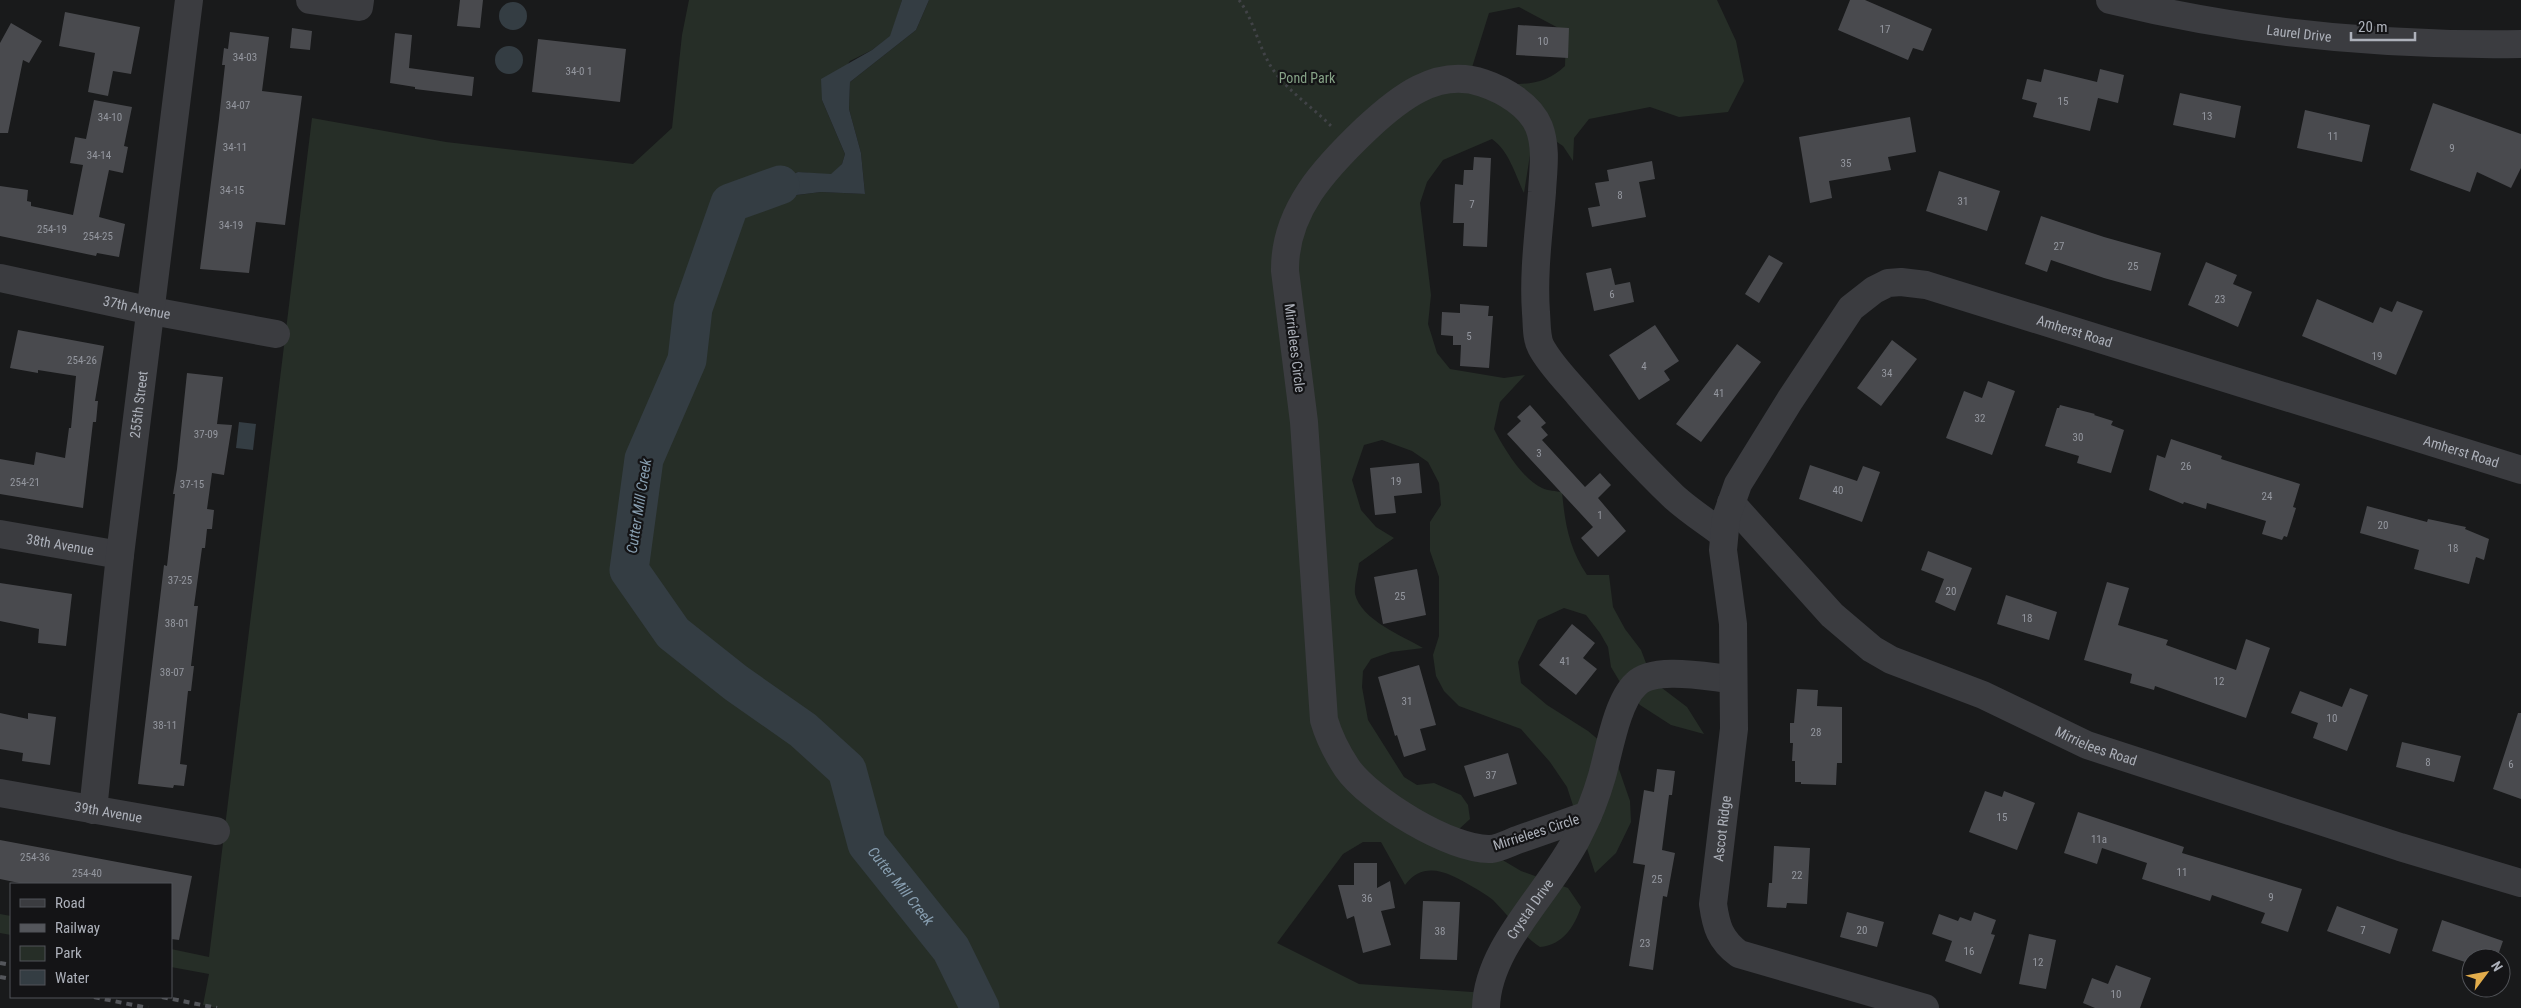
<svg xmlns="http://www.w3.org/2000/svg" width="2521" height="1008" viewBox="0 0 2521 1008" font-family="'Roboto Condensed',sans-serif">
  <rect width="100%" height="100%" fill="#191a1b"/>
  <path fill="#262e27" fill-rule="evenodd" d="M689 0H902L891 36 872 50 850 61 822 100 845 154 842 164 831 175 798 172 733 203 821 192 865 194 861 153 849 109 850 82 916 30 929 0H1717L1736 41 1744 81 1728 112 1679 117 1650 107 1589 119 1574 138 1573 161 1563 146 1554 140 1537 145 1530 155 1524 193C1515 174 1509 151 1492 139L1443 160 1427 182 1420 203 1431 295 1428 324 1437 353 1450 369 1504 378 1525 375 1500 402 1494 429C1503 447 1523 480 1542 488 1548 491 1556 491 1562 492 1565 524 1569 548 1587 575H1609L1613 607 1625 629 1641 650 1649 671 1658 685 1687 707 1704 734 1671 725 1640 705 1620 682 1611 667 1608 647 1600 633 1586 615 1564 608 1538 620 1518 662 1521 683 1547 705 1588 731 1613 752 1630 801 1631 822 1616 853 1595 873 1567 787 1550 762 1521 729 1459 706 1444 691 1436 676 1433 655 1439 636V577L1430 551V522L1441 505 1439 483 1428 462 1412 451 1382 440 1364 445 1352 480 1361 510 1376 527 1394 538 1359 563C1358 572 1354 585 1355 594 1361 620 1403 636 1423 648L1391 652 1371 659 1363 671 1362 687 1368 720 1404 777 1417 785 1434 783 1461 795 1468 805 1470 819 1458 830 1474 843 1521 871 1568 888 1581 907C1574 927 1563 945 1540 947 1521 934 1509 916 1493 900 1487 895 1480 891 1473 887 1450 873 1424 859 1405 885L1381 842H1363L1343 854 1277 943 1359 984 1486 993V1008H217L203 1005 209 974 171 967V949L209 957 312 118 446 142 633 164 672 128 682 35ZM1519 7 1566 32 1565 66C1537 93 1504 83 1469 77L1489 13Z
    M0 914 11 916V935L0 933Z"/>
  <path fill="#343d43" d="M902 0H929L916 30 850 82 849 109 861 153 865 194 821 192 730 203 798 172 831 174 842 164 845 154 822 100 821 79 872 50 890 36Z
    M499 16a14 14 0 1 1 28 0a14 14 0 1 1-28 0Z
    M495 60a14 14 0 1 1 28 0a14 14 0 1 1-28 0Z
    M239 422 256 424 253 450 236 448Z"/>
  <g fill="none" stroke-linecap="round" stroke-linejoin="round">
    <path stroke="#343d43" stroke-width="39" id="s1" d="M780 185 730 203 693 308 687 360 644 459 629 570 673 633 736 683 803 730 847 770 867 844 951 949 980 1008"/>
  </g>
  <path fill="#494a4e" d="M460 0H483L480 28 457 26Z
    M1850 0H1865L1932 29 1923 51 1913 48 1908 60 1838 30Z
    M65 12 140 27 131 74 113 71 108 96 88 92 95 53 59 46Z
    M11 23 42 41 29 63 23 60 8 133H0V43Z
    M1518 25 1569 28 1568 58 1516 55Z
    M292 28 312 31 310 50 290 48Z
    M230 32 269 37 262 91 302 96 285 225 256 222 249 273 200 269 219 119 225 65H222L224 48 228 49Z
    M395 33 412 35 409 68 474 77 472 96 415 89V87L390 83Z
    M538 39 626 49 620 102 532 92Z
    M2044 69 2097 82 2100 69 2124 75 2118 103 2098 98 2090 131 2033 117 2037 103 2022 99 2027 79 2041 82Z
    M2180 93 2241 106 2235 138 2173 125Z
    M94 100 132 107 124 146 128 147 123 173 109 170 99 217 125 224 119 257 97 253 96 256 0 236V186L28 190 27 201 31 202V206L73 215 83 165 70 163 75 137 86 139Z
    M2433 103 2521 134V168L2511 188 2477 172 2470 192 2410 170Z
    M2305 110 2370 125 2362 162 2297 148Z
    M1910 117 1916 152 1888 157 1891 170 1829 181 1832 198 1810 203 1799 137Z
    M1474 157 1491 158 1487 247 1463 246 1464 223H1453L1455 184 1463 185 1464 170H1473Z
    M1652 161 1655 179 1639 182 1646 217 1592 227 1588 208 1600 206 1595 183 1609 181 1607 170Z
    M1939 171 2000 191 1987 231 1926 211Z
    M2041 216 2104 237 2161 253 2151 291 2104 278 2051 260 2047 272 2025 264Z
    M1769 255 1783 263 1759 303 1745 294Z
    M2206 262 2237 275 2233 284 2252 292 2238 327 2188 305Z
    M1611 268 1615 285 1630 282 1634 302 1594 311 1586 273Z
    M2317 299 2373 323 2380 307 2392 312 2397 301 2423 311 2396 375 2302 336Z
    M1460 304 1489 306 1488 316H1493L1489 368 1460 366 1461 345H1453V336L1441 335 1442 312 1460 313Z
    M1655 325 1679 361 1664 371 1670 380 1639 400 1609 355Z
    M18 330 104 346 95 401H98L96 422H93L83 508 0 494V459L34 465 36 452 65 458 69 428H71L76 376 38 370V373L10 368Z
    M1892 340 1917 359 1881 406 1857 388Z
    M1737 344 1761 362 1701 442 1676 424Z
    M187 373 223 377 217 424 232 425 224 475 212 473 207 509 214 510 212 529H207L205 548H202L194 606H198L191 666H194L191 691H188L180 764 187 765 184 786 174 785 173 788 138 784 164 565 167 566 175 494H173L177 469Z
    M1988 381 2015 391 1992 455 1946 438 1964 391 1982 398Z
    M1530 405 1546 423 1541 427 1548 435 1542 440 1585 487 1600 473 1611 485 1598 498 1626 531 1598 557 1581 538 1593 527 1507 434 1521 421 1517 417Z
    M2060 405 2095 414 2094 415 2113 421 2111 425 2124 430 2111 473 2077 463 2079 456 2045 446 2057 408H2059Z
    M2171 439 2222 456 2221 459 2300 484 2293 507 2296 508 2287 537 2284 536 2282 540 2262 534 2266 521 2207 503 2206 509 2184 502 2183 504 2149 490 2157 455 2165 458Z
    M1419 463 1422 493 1394 496 1396 513 1375 515 1370 468Z
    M1810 465 1857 481 1863 466 1880 472 1862 522 1799 499Z
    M2367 506 2427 522 2428 519 2466 527 2465 529 2489 539 2484 560 2476 557 2469 584 2414 569 2419 550 2360 533Z
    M1928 551 1972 568 1955 611 1935 602 1944 579 1921 570Z
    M1417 569 1426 615 1383 624 1374 577Z
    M2107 582 2129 588 2118 625 2168 640 2166 645 2236 670 2246 639 2270 648 2246 718 2155 686 2154 690 2130 683 2132 674 2084 660Z
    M0 583 72 594 66 646 38 643 39 629 0 621Z
    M2006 595 2057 612 2049 640 1997 624Z
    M1572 624 1595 643 1583 658 1597 669 1576 695 1539 665Z
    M1419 665 1436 725 1420 729 1426 750 1404 757 1397 735 1395 736 1378 677Z
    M2350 688 2368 695 2347 751 2313 738 2318 723 2291 713 2300 691 2342 707Z
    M1797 689 1818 690 1817 706 1842 707V763H1837L1836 785 1801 784V782H1795V761H1792L1793 743H1790V723H1794Z
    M0 713 28 719V713L56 717 50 765 22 761 23 753 0 749Z
    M2518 713H2521V799L2493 789Z
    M2402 742 2461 756 2454 782 2396 767Z
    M1508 753 1517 784 1474 797 1464 766Z
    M1657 769 1675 771 1672 795H1669L1662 850 1675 853 1667 897 1663 896 1653 970 1629 966 1645 865 1633 863 1644 790 1654 792Z
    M1985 791 2002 797 2004 791 2035 803 2017 850 1969 832Z
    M2078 812 2184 847 2182 853 2302 889 2288 932 2261 923 2265 913 2212 895 2210 901 2142 879 2147 863 2102 848 2097 864 2064 853Z
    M0 840 192 876 179 940 171 939V884H24L0 879Z
    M1774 846 1810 848 1807 904 1787 903 1786 908 1767 907 1769 883H1772Z
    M1354 863H1377V888L1390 881 1395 908 1381 911 1391 945 1363 953 1354 916 1347 919 1338 885H1354Z
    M1423 901 1460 902 1457 960 1420 959Z
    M2337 906 2398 929 2390 954 2327 931Z
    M1847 912 1884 922 1877 947 1840 937Z
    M1974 912 1996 920 1991 934 1995 935 1981 974 1945 961 1952 941 1932 934 1939 914 1958 921 1960 917 1971 921Z
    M2442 920 2503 941 2497 958H2471V964L2432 951Z
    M2029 934 2056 940 2046 989 2019 984Z
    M2116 965 2151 978 2140 1008H2095L2083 1003 2092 978 2108 984Z"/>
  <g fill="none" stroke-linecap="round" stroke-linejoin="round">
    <path stroke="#414347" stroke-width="3" stroke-dasharray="2.5 4" stroke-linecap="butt" d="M1239 0C1256 23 1259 53 1277 75 1293 95 1316 110 1333 128"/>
    <g stroke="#3b3c40" stroke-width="28">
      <path d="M310 0 359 7 360 0"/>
      <path id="s2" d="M2110 0C2244 33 2383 46 2521 44"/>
      <path id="s3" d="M0 278 152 311 276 334"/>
      <path id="s4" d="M1731 503 1832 615 1872 649 1891 660 1983 695 2087 745 2400 847 2521 883"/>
      <path id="s5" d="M0 534 120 555"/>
      <path id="s6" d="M0 793 216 831"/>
      <path id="s7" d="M93 810 120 555 189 0"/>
      <path d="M1588 815C1566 823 1543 831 1520 839 1511 842 1500 848 1491 849 1452 851 1369 800 1347 768 1337 753 1329 737 1324 720L1304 422 1285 271C1284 211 1325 168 1366 129 1398 99 1437 67 1483 83 1504 90 1530 105 1539 127 1547 148 1543 171 1542 192 1539 231 1533 273 1536 313 1537 323 1536 338 1541 347 1550 364 1565 379 1578 394 1608 429 1640 464 1673 496 1688 510 1707 522 1724 535"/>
      <path id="s8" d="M1486 1008C1487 946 1551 891 1578 836 1588 817 1596 797 1602 776 1609 751 1617 701 1636 684 1654 666 1708 677 1732 679"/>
      <path id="s9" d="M1925 1008 1739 954C1720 940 1716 926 1713 904L1734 729 1733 624 1723 550 1726 518 1738 484 1790 400 1851 308 1874 290 1888 283 1901 282 1926 285 2521 470"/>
    </g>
    <path stroke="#54565b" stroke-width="4" stroke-dasharray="6 5" stroke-linecap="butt" d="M0 963 11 965
      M0 977 11 979
      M94 997 148 1008
      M162 997 217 1008"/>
  </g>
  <g text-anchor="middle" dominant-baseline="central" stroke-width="4.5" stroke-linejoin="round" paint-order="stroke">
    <g font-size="11" fill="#94979f">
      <text x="1885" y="29">17</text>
      <text x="1543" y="41">10</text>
      <text x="245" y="57">34-03</text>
      <text x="579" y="71">34-0 1</text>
      <text x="2063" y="101">15</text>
      <text x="238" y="105">34-07</text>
      <text x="2207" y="116">13</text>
      <text x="110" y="117">34-10</text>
      <text x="2333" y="136">11</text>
      <text x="235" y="147">34-11</text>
      <text x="2452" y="148">9</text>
      <text x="99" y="155">34-14</text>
      <text x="1846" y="163">35</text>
      <text x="232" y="190">34-15</text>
      <text x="1620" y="195">8</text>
      <text x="1963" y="201">31</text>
      <text x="1472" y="204">7</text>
      <text x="231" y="225">34-19</text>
      <text x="52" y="229">254-19</text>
      <text x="98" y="236">254-25</text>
      <text x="2059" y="246">27</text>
      <text x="2133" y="266">25</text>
      <text x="1612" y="294">6</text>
      <text x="2220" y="299">23</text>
      <text x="1469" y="336">5</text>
      <text x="2377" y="356">19</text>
      <text x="82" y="360">254-26</text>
      <text x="1644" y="366">4</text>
      <text x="1887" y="373">34</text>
      <text x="1719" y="393">41</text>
      <text x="1980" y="418">32</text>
      <text x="206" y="434">37-09</text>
      <text x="2078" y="437">30</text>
      <text x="1539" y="453">3</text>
      <text x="2186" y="466">26</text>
      <text x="1396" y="481">19</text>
      <text x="25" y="482">254-21</text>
      <text x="192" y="484">37-15</text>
      <text x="1838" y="490">40</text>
      <text x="2267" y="496">24</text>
      <text x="1600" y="515">1</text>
      <text x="2383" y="525">20</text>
      <text x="2453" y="548">18</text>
      <text x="180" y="580">37-25</text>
      <text x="1951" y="591">20</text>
      <text x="1400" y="596">25</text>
      <text x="2027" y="618">18</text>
      <text x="177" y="623">38-01</text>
      <text x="1565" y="661">41</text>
      <text x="172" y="672">38-07</text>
      <text x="2219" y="681">12</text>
      <text x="1407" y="701">31</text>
      <text x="2332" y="718">10</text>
      <text x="165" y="725">38-11</text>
      <text x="1816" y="732">28</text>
      <text x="2428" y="762">8</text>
      <text x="2511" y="764">6</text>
      <text x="1491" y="775">37</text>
      <text x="2002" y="817">15</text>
      <text x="2099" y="839">11a</text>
      <text x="35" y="857">254-36</text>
      <text x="2182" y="872">11</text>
      <text x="87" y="873">254-40</text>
      <text x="1797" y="875">22</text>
      <text x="1657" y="879">25</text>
      <text x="2271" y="897">9</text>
      <text x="1367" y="898">36</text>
      <text x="1862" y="930">20</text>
      <text x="2363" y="930">7</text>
      <text x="1440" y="931">38</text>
      <text x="1645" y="943">23</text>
      <text x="1969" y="951">16</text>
      <text x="2038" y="962">12</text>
      <text x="2116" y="994">10</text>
    </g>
    <g font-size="14" fill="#adb1ba" stroke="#141416">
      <text stroke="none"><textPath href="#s2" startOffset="192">Laurel Drive</textPath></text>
      <text stroke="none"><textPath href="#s3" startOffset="140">37th Avenue</textPath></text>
      <text stroke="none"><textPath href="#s9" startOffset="1124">Amherst Road</textPath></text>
      <text transform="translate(1295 348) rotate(83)">Mirrielees Circle</text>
      <text stroke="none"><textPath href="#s7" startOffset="408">255th Street</textPath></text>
      <text stroke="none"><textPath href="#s9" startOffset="1529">Amherst Road</textPath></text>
      <text stroke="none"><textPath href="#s5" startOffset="61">38th Avenue</textPath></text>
      <text stroke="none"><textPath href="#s4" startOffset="448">Mirrielees Road</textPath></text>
      <text stroke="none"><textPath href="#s6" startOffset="110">39th Avenue</textPath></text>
      <text stroke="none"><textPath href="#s9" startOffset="328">Ascot Ridge</textPath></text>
      <text transform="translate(1536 832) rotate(-18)">Mirrielees Circle</text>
      <text stroke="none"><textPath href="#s8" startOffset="110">Crystal Drive</textPath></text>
    </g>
    <g font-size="14" fill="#86a387" stroke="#141416">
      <text x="1307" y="78">Pond Park</text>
    </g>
    <g font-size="15" font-style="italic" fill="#889fb1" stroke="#141416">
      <text transform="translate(639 506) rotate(-81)">Cutter Mill Creek</text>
      <text stroke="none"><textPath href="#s1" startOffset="866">Cutter Mill Creek</textPath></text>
    </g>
  </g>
  <rect x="10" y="883" width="162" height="115" fill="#141416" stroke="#515358"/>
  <rect x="20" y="899" width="25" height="8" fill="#3b3c40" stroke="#515358"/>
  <text x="55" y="908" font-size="15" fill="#adb1ba">Road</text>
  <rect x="20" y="924" width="25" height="8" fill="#54565b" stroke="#515358"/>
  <text x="55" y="933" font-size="15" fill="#adb1ba">Railway</text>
  <rect x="20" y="946" width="25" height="15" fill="#262e27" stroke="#515358"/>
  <text x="55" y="958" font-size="15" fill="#adb1ba">Park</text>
  <rect x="20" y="970" width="25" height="15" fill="#343d43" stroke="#515358"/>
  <text x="55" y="983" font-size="15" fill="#adb1ba">Water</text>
  <g transform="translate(2486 973) rotate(58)"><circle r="24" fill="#141416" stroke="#515358"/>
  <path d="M0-4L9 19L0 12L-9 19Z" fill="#e2ac4b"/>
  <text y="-8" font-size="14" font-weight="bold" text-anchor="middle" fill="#adb1ba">N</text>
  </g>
  <path d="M2351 32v8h64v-8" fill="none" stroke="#adb1ba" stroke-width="2.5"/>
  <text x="2358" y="32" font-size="15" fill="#adb1ba" stroke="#141416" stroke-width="4" paint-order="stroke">20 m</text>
</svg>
